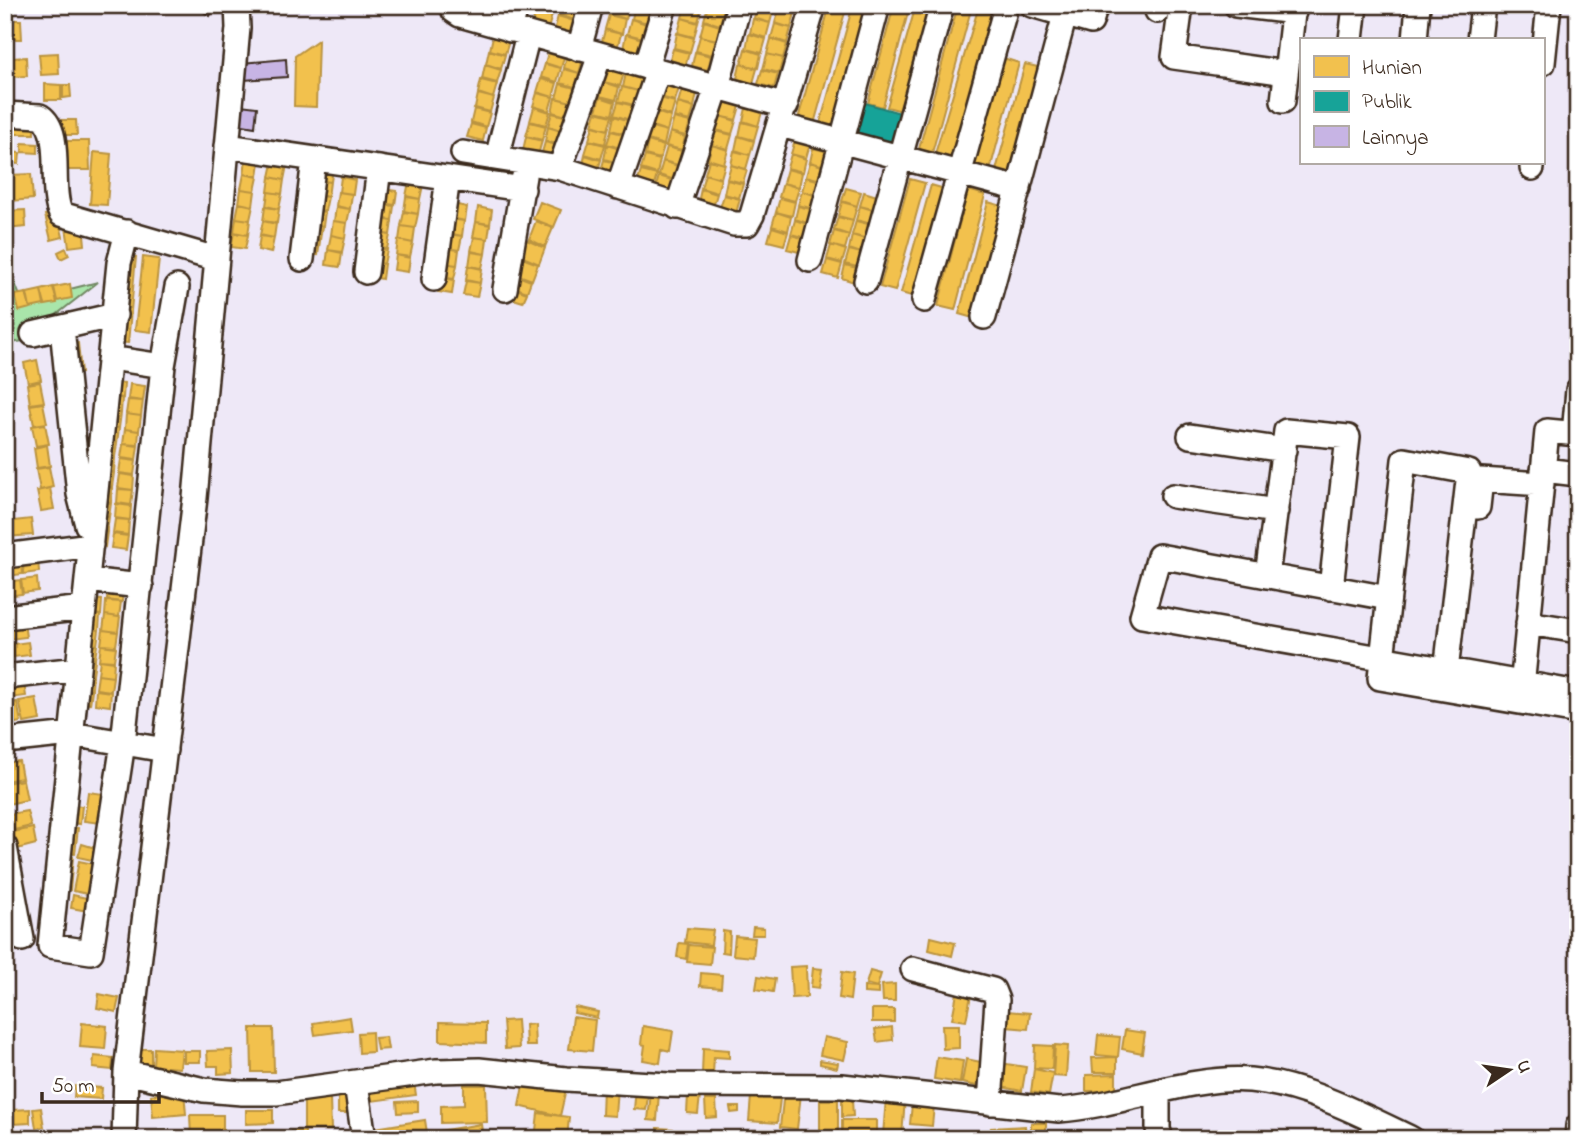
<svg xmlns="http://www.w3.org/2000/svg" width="1583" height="1144" viewBox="0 0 1583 1144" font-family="'Indie Flower',sans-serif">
  <rect width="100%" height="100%" fill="#eee8f7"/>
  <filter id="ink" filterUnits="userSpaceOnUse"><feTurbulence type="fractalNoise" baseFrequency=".0143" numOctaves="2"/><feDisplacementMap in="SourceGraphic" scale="14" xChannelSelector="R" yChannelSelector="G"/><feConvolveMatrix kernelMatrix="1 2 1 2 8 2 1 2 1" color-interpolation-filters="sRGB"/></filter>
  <g filter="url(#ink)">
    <path fill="#a9e5aa" stroke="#728864" stroke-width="2" d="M5 259 22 301 98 282 23 341 5 344Z"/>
    <path fill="#f2c14e" stroke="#bb9440" stroke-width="2" d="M470 5H487L486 11Z
      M493 5H510L507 17 491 13Z
      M538 5H555L553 14 537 10Z
      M562 5H579L575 20 559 15Z
      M612 5H630L626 19 610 14Z
      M635 5 651 9 648 23 632 19Z
      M685 5 702 7 698 22 682 18Z
      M757 5 774 8 770 23 754 18Z
      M781 5H798L796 12 780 8Z
      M830 5H847L814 124 798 119Z
      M853 5H869L835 128 820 124Z
      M894 5H910L883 107 868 103Z
      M916 5H932L902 111 887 107Z
      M958 5 972 6 932 153 919 149Z
      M708 6 724 10 720 25 704 20Z
      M779 9 795 13 791 28 775 23Z
      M978 9 994 14 952 158 935 154Z
      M536 11 552 15 548 29 532 25Z
      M609 15 625 19 622 34 605 29Z
      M558 16 574 21 570 35 554 31Z
      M682 18 698 23 694 37 678 33Z
      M631 19 647 24 643 38 627 34Z
      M753 19 770 23 766 38 750 33Z
      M5 20H21L22 39H5Z
      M704 21 720 26 717 40 700 36Z
      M775 24 791 28 787 43 771 38Z
      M605 30 621 34 617 49 601 45Z
      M677 33 694 38 690 52 674 48Z
      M626 34 642 39 639 53 623 49Z
      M749 34 766 39 762 53 746 49Z
      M493 36 509 41 505 54 490 50Z
      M700 36 716 40 712 55 696 51Z
      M771 39 787 44 783 58 767 54Z
      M318 40 316 107 294 106 295 56Z
      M549 49 565 54 561 68 545 63Z
      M673 49 689 53 685 67 669 63Z
      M745 49 761 54 758 68 741 64Z
      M489 50 505 55 501 69 486 64Z
      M695 52 711 56 708 70 692 66Z
      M58 53 59 74 41 75 39 54Z
      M767 54 783 58 779 73 763 69Z
      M567 55 583 59 579 73 564 68Z
      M26 57 27 76 14 77 13 58Z
      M1003 58 1019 63 990 170 974 166Z
      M5 62 9 78 5 79Z
      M545 64 561 68 557 82 541 77Z
      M740 64 757 69 753 83 737 79Z
      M1025 64 1042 68 1011 178 995 174Z
      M485 65 501 70 497 83 482 79Z
      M608 68 624 73 620 86 604 82Z
      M564 69 579 73 575 87 560 83Z
      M762 70 778 74 774 88 758 84Z
      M626 73 642 77 638 91 623 87Z
      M541 79 557 83 553 97 537 92Z
      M481 80 497 84 493 98 478 93Z
      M604 82 619 87 616 100 600 96Z
      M664 83 679 88 675 101 660 97Z
      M45 84 61 85V100H45Z
      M560 84 575 88 571 102 556 98Z
      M63 85H70L71 97 63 98Z
      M622 87 638 91 634 105 618 101Z
      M682 89 697 93 694 107 678 103Z
      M537 93 553 97 549 111 533 106Z
      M478 94 494 98 490 112 475 108Z
      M600 97 615 102 612 115 596 111Z
      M555 98 571 102 567 116 552 112Z
      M660 98 675 102 671 116 656 111Z
      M618 102 634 106 630 120 614 115Z
      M724 102 740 106 736 120 720 116Z
      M678 103 694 108 690 121 674 117Z
      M534 107 550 112 546 125 530 121Z
      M746 108 762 112 758 126 743 121Z
      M474 109 490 113 486 127 471 122Z
      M596 112 612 116 608 130 592 125Z
      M656 112 671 117 667 131 652 126Z
      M552 113 568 117 564 131 548 126Z
      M614 116 630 121 626 134 611 130Z
      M720 116 736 121 732 134 716 130Z
      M674 118 690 122 686 136 670 132Z
      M53 120H76L77 135H53Z
      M530 122 546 126 542 140 526 136Z
      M742 122 758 126 754 140 739 136Z
      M11 124H34V134H11Z
      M471 124 486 128 483 141 467 137Z
      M593 126 608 130 605 144 589 140Z
      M548 127 564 132 560 145 545 141Z
      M652 127 667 131 664 145 648 140Z
      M611 131 627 135 623 149 607 144Z
      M716 131 732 135 728 149 712 145Z
      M670 132 685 137 682 150 666 146Z
      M738 136 754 141 750 155 735 150Z
      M526 137 542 141 538 155 523 150Z
      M795 140 810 144 806 158 791 154Z
      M67 141H89L90 170H68Z
      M589 141 605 145 601 159 585 154Z
      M648 141 664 146 660 159 645 155Z
      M545 142 560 146 557 160 541 156Z
      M22 143 38 144V153L22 152Z
      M607 145 623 150 619 163 604 159Z
      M712 145 728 150 724 164 708 159Z
      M667 147 682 151 678 165 663 161Z
      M813 148 829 152 825 166 810 162Z
      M5 151 20 153 19 164 7 163V171Z
      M734 151 750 155 746 169 731 165Z
      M94 152 111 154 107 205 90 204Z
      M791 154 806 159 803 172 787 168Z
      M585 155 601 160 597 173 582 169Z
      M645 156 660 160 657 174 641 169Z
      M246 159 260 162 258 176 244 174Z
      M604 160 619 164 615 178 600 174Z
      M709 160 725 164 721 178 705 174Z
      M663 161 678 166 675 180 659 175Z
      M810 162 825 167 821 180 806 176Z
      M273 163 287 165 284 180 270 177Z
      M319 165 333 168 331 182 316 180Z
      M731 165 747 170 743 183 727 179Z
      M787 169 802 173 799 187 783 183Z
      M641 171 657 175 653 189 637 184Z
      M31 174 33 199 11 201 9 175Z
      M244 174 258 177 255 191 241 189Z
      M705 174 721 179 717 193 701 188Z
      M659 176 675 181 671 194 655 190Z
      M270 177 284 180 282 194 268 192Z
      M341 177 355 180 353 194 339 192Z
      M806 177 821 181 817 195 802 191Z
      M910 179 925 183 895 291 880 287Z
      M316 180 330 182 328 197 314 194Z
      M727 180 743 184 739 198 724 194Z
      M409 182 423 185 420 199 406 196Z
      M783 183 799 188 795 201 779 197Z
      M931 185 945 189 915 297 901 293Z
      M846 188 861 192 857 206 842 201Z
      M241 189 255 191 253 206 239 203Z
      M383 189 397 191 395 205 381 203Z
      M701 189 717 194 713 207 698 203Z
      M968 190 985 195 955 310 938 306Z
      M802 191 817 196 814 209 798 205Z
      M268 192 282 194 279 209 266 206Z
      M338 192 352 194 350 209 336 206Z
      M864 192 880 197 876 210 860 206Z
      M314 195 328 197 325 211 312 209Z
      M724 195 740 199 736 213 720 208Z
      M406 197 420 199 418 214 404 211Z
      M780 198 795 202 792 216 776 212Z
      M540 202 561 210 554 227 533 219Z
      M842 202 857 206 853 220 838 216Z
      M988 202 1002 206 973 318 959 314Z
      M239 203 253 206 250 220 236 218Z
      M381 204 394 206 392 220 378 218Z
      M453 204 467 207 465 221 451 218Z
      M798 206 814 210 810 224 795 219Z
      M860 206 876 211 872 224 856 220Z
      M265 207 279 209 277 223 263 221Z
      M336 207 350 209 347 223 334 221Z
      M478 207 492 210 490 224 476 222Z
      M311 209 325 212 323 226 309 223Z
      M25 210 26 227 5 229V211Z
      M57 212 63 237 51 240 45 215Z
      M404 212 418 214 415 228 401 226Z
      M776 212 791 217 788 231 772 226Z
      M838 217 853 221 849 235 834 230Z
      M236 218 250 220 248 235 234 232Z
      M378 218 392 221 390 235 376 232Z
      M450 219 464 221 462 236 448 233Z
      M795 220 810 225 806 238 791 234Z
      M263 221 276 224 274 238 260 235Z
      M333 221 347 223 345 238 331 235Z
      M536 221 553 228 545 247 529 239Z
      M856 221 872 225 868 239 852 235Z
      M476 222 490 225 488 239 473 237Z
      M83 224 85 245 69 247 66 227Z
      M309 224 322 226 320 240 306 238Z
      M401 226 415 228 413 243 399 240Z
      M772 227 788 232 784 245 768 241Z
      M834 231 849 235 845 249 830 245Z
      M234 233 248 235 245 249 231 247Z
      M376 233 390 235 387 249 373 247Z
      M448 234 462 236 459 250 446 248Z
      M331 235 345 238 342 252 328 250Z
      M791 235 806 239 803 253 787 249Z
      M852 235 868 240 864 254 849 249Z
      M260 236 274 238 271 253 258 250Z
      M474 237 487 239 485 254 471 251Z
      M522 238 545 248 539 264 516 254Z
      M306 239 320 241 318 255 304 253Z
      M398 240 413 243 410 257 396 255Z
      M831 245 846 250 842 263 827 259Z
      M373 247 387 250 384 264 371 261Z
      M66 248 69 255 61 259 58 252Z
      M445 248 459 250 457 265 443 263Z
      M328 250 342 253 340 267 326 265Z
      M849 250 865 254 861 268 845 264Z
      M471 252 485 254 482 268 469 266Z
      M396 255 410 258 408 272 394 270Z
      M123 256 136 257 128 343 115 342Z
      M143 257 159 259 151 332 135 330Z
      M522 258 538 264 532 280 516 274Z
      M827 260 842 264 838 278 823 274Z
      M370 262 384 264 382 279 368 276Z
      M443 263 457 265 454 279 440 277Z
      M845 265 861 269 857 283 842 278Z
      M468 266 482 269 480 283 466 280Z
      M515 275 531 281 527 292 511 286Z
      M440 277 454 280 452 294 438 292Z
      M466 281 480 283 477 297 463 295Z
      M70 284 72 298 57 301 54 287Z
      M53 287 57 303 45 305 41 290Z
      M511 287 527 293 523 302 507 297Z
      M41 290 44 305 30 308 27 293Z
      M26 293 30 308 19 311 15 295Z
      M78 343 81 373 69 374 65 344Z
      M37 360 41 380 28 383 24 363Z
      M40 382 44 402 30 404 27 384Z
      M109 382 124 383 123 398 108 396Z
      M130 384 145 386 143 401 128 399Z
      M107 397 122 398 121 413 106 411Z
      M128 400 143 401 141 416 126 414Z
      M43 403 47 423 34 425 30 405Z
      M106 411 121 413 119 428 104 426Z
      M126 414 141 416 139 431 125 429Z
      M45 424 49 444 36 446 32 426Z
      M104 426 119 428 117 443 102 441Z
      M125 429 139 431 138 445 123 444Z
      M102 441 117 443 115 457 101 456Z
      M123 444 138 446 136 460 121 458Z
      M47 445 50 466 37 468 34 448Z
      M101 456 115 458 114 472 99 470Z
      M121 459 136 461 134 475 119 473Z
      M49 467 53 487 40 490 36 469Z
      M99 471 114 473 112 487 97 485Z
      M120 474 134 476 133 490 118 488Z
      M98 486 112 488 111 502 96 500Z
      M50 488 54 509 41 511 37 491Z
      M118 489 133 490 131 505 117 503Z
      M96 501 111 503 109 517 94 515Z
      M116 504 131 506 130 520 115 518Z
      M94 516 109 517 107 532 93 530Z
      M31 519 33 535 5 537V522Z
      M115 519 129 520 128 535 113 533Z
      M92 531 107 532 105 547 91 545Z
      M113 534 128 536 126 550 111 548Z
      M38 558 39 572 24 574 22 560Z
      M22 561 23 574 8 576 6 563Z
      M37 578 38 591 23 593 21 580Z
      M20 580 22 594 7 596 5 582Z
      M108 586 123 587 122 602 107 600Z
      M88 599 102 600 101 615 86 613Z
      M106 601 121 602 119 617 105 615Z
      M86 614 100 615 99 630 84 628Z
      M105 615 120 617 118 632 103 630Z
      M24 623 26 637 10 639 9 625Z
      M84 628 99 630 97 645 82 643Z
      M103 630 118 632 116 646 101 645Z
      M28 642 30 655 14 657 13 644Z
      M82 643 97 645 95 659 81 658Z
      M12 644 14 657 5 659V645Z
      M101 645 116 647 114 661 99 660Z
      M80 658 95 660 93 674 79 672Z
      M100 660 114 662 113 676 98 674Z
      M79 673 93 675 92 689 77 687Z
      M98 675 113 677 111 691 96 689Z
      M24 683 26 696 10 698 9 685Z
      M77 688 92 690 90 704 76 702Z
      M96 690 111 692 110 706 95 704Z
      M36 698 40 720 24 723 19 701Z
      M17 702 21 722 5 725V704Z
      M19 761 22 778 5 781V763Z
      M23 780 27 800 8 804 5 783Z
      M88 792 104 794 100 823 84 821Z
      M68 804 82 806 80 824 65 822Z
      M27 811 31 826 14 830 10 814Z
      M65 826 78 828 75 854 62 853Z
      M33 828 36 844 17 849 13 832Z
      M82 844 95 848 92 860 78 857Z
      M61 855 73 857 70 890 57 889Z
      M79 861 94 864 88 894 73 891Z
      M73 895 91 899 88 911 71 908Z
      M5 900 14 942 5 944Z
      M753 927 764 928V935H752Z
      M687 928 713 930 711 945 685 942Z
      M723 931 730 932 729 953 722 952Z
      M735 936 755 938 753 957 733 955Z
      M931 937 955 943 952 956 929 950Z
      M679 943 688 944 686 959 677 957Z
      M689 945 712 947 710 964 687 962Z
      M806 966 807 997 792 998 790 967Z
      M813 968 822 969 819 988 811 987Z
      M870 971 881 974 877 987 866 984Z
      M842 972 853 974 850 1000 839 998Z
      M701 973 722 975 721 988 700 986Z
      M758 976 775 979 773 992 756 989Z
      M895 984V1001H883L882 985Z
      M864 987 878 988V994L864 993Z
      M957 993 971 995 966 1021 952 1019Z
      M99 994 119 998 116 1012 97 1008Z
      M575 1007 598 1012 597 1018 574 1013Z
      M872 1009H894V1022H872Z
      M1007 1011 1030 1013 1028 1029 1006 1027Z
      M350 1017 352 1030 315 1035 313 1023Z
      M573 1017 595 1020 592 1051 569 1049Z
      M517 1020 519 1048 505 1049 503 1021Z
      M440 1022 486 1023V1043L440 1041Z
      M82 1023 107 1026 105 1049 80 1047Z
      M534 1024 535 1046H526L525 1025Z
      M942 1025H959V1048L943 1049Z
      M643 1026 673 1031 670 1051 662 1049 660 1063 643 1060 645 1045 641 1044Z
      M892 1027 893 1040 877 1042 875 1029Z
      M251 1028H273L274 1072H252Z
      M1125 1030 1145 1033 1142 1053 1122 1049Z
      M372 1032 373 1052 359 1053 358 1033Z
      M1098 1035 1120 1037 1118 1057 1096 1055Z
      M386 1037 388 1049 377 1050 375 1038Z
      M824 1037 848 1042 844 1060 820 1055Z
      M1035 1045 1053 1046 1052 1069 1034 1068Z
      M1055 1045 1068 1046 1066 1077 1053 1076Z
      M154 1048 182 1050 180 1068 153 1066Z
      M703 1048 729 1050V1058L714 1057 713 1074H702Z
      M140 1049H151V1065L140 1064Z
      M232 1050 233 1073 218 1074V1066H208L207 1051Z
      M184 1051H200V1062H184Z
      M94 1056 113 1058 112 1070 93 1068Z
      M937 1057 963 1061 960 1083 934 1079Z
      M1117 1057V1072H1093L1092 1058Z
      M966 1059 981 1062 977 1086 962 1083Z
      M820 1060 838 1063 837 1068 820 1064Z
      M1000 1063 1026 1067 1022 1091 996 1086Z
      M1034 1069 1053 1073 1049 1095 1031 1092Z
      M1116 1074V1091H1086V1075Z
      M413 1076 416 1095 372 1101 369 1081Z
      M525 1076 567 1085 560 1116 519 1106Z
      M464 1085H486L487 1122 441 1123V1106L464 1105Z
      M75 1086 102 1088 101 1099 74 1097Z
      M603 1087H617L615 1116 602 1115Z
      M636 1088 649 1090 646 1110 634 1109Z
      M338 1089H352V1113H338Z
      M184 1092 186 1114 153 1117 151 1095Z
      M651 1092H659L657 1121 648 1120Z
      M784 1092 801 1094 797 1129 780 1127Z
      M688 1095 700 1096 698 1114 687 1113Z
      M751 1096 780 1099 777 1123 749 1121Z
      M304 1098H330L331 1130H304Z
      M886 1098 905 1099 902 1136 883 1135Z
      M705 1100H716L717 1117 706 1118Z
      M820 1100H838V1137H820Z
      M842 1100H852L853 1116 842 1117Z
      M418 1101V1112L398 1113 397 1102Z
      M912 1104 934 1106 932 1126 910 1124Z
      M730 1107H739V1112L731 1113Z
      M41 1108 44 1127 36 1128 33 1109Z
      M30 1109V1123L13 1124 12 1110Z
      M246 1110H273V1123L246 1124Z
      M538 1113 569 1117 567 1139H535Z
      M190 1115H223V1136L191 1137Z
      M425 1120 428 1139H370L368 1129Z
      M842 1120H876V1139H842Z
      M1031 1123H1046V1139H1031Z
      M481 1124 483 1139H434L433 1132Z
      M1025 1126 1026 1139H992L991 1128Z
      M657 1128 673 1129V1139H657Z
      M250 1130 290 1133V1139H250Z
      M291 1131H305V1139H291Z
      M78 1132 90 1133 89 1139H78Z
      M42 1133V1139H15L14 1135Z
      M149 1135 150 1139H134V1136Z
      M723 1135V1139H696V1136Z
      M755 1135 775 1136V1139H755Z"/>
    <path fill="#17a398" stroke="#227f73" stroke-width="2" d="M865 103 900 113 891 147 855 137Z"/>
    <path fill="#c7b4e4" stroke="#3b2a1e" stroke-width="2" d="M201 5H216L210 16 199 9Z
      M286 59 287 77 244 80 242 63Z
      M233 104 257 107 255 127 230 123Z"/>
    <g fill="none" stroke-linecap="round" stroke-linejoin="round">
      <defs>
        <path id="minor" d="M454 5V11L460 15 786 106
          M1032 5 1091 22 1096 5
          M1181 5 1174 57 1286 73
          M1236 5 1294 12
          M1157 11 1159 5
          M510 30 517 5
          M1351 40 1355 5
          M1415 40 1418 5
          M1479 40 1483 5
          M579 49 591 5
          M1543 63 1549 5
          M646 67 665 5
          M1283 101 1294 5
          M5 114 40 116C65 132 48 188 61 214L216 259
          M780 125 1019 189
          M227 146 523 189
          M463 153 560 168 734 224H747L752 215 814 5
          M497 158 528 35
          M560 168 600 55
          M1532 168V163
          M618 187 658 71
          M677 207 717 87 739 5
          M127 232 119 263 50 946 91 952 123 743 163 366 177 287
          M302 259 314 159
          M810 260 878 5
          M366 272 379 168
          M434 279 448 178
          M866 281 942 5
          M505 289 524 176
          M924 300 1004 14
          M984 317 1062 26
          M62 328 79 494 87 525
          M33 334 115 315
          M110 358 163 366
          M1574 434 1578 390
          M1190 436 1284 450
          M1543 470 1578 474
          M1173 496 1276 511
          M1478 507 1481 480 1542 484
          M5 556 91 545
          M1267 576 1286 431 1348 437 1331 588
          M87 580 141 586
          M1388 598 1159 556 1142 616 1578 693
          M5 617 84 608
          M1528 623 1578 631
          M1446 671 1469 472 1404 460 1380 678 1578 712
          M5 677 78 669
          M1521 698 1547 431 1578 434
          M5 741 71 734 165 750
          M5 847 22 939
          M913 969 993 990 997 1000 990 1103
          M126 1072 204 1090 242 1093H276L436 1071 479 1070 566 1079 669 1085 842 1086 1059 1110C1120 1106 1191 1075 1250 1080 1306 1085 1362 1115 1412 1139
          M356 1083 364 1139
          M1158 1093V1129L1161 1139
          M124 1139 126 1072 195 498 238 28 237 5
          M1577 1139 1578 1126"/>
      </defs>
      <use href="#minor" stroke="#3b2a1e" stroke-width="28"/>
      <use href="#minor" stroke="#fff" stroke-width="23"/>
    </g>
  </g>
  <rect width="1583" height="1144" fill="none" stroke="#fff" stroke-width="28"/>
  <rect x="14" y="14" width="1555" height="1116" fill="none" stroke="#3b2a1e" stroke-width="2.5" filter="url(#ink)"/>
  <rect x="1300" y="38" width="245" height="126" fill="#ffffff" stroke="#b1aaa5" stroke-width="2"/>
  <rect x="1314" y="56" width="35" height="21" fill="#f2c14e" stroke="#b1aaa5" stroke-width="2"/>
  <text x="1362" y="74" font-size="21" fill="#3b2a1e">Hunian</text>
  <rect x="1314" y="91" width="35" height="21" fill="#17a398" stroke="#b1aaa5" stroke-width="2"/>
  <text x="1362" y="108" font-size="21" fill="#3b2a1e">Publik</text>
  <rect x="1314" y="126" width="35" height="21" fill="#c7b4e4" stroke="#b1aaa5" stroke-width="2"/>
  <text x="1362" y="144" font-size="21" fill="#3b2a1e">Lainnya</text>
  <g transform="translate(1509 1070) rotate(77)" stroke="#ffffff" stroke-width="5" paint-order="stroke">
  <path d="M0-5L12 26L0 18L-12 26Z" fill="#3b2a1e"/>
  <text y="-10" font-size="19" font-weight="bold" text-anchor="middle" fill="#3b2a1e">U</text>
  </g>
  <path d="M42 1092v10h117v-10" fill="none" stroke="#3b2a1e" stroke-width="3.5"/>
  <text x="52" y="1092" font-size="21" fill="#3b2a1e" stroke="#ffffff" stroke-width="5" paint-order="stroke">50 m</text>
</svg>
